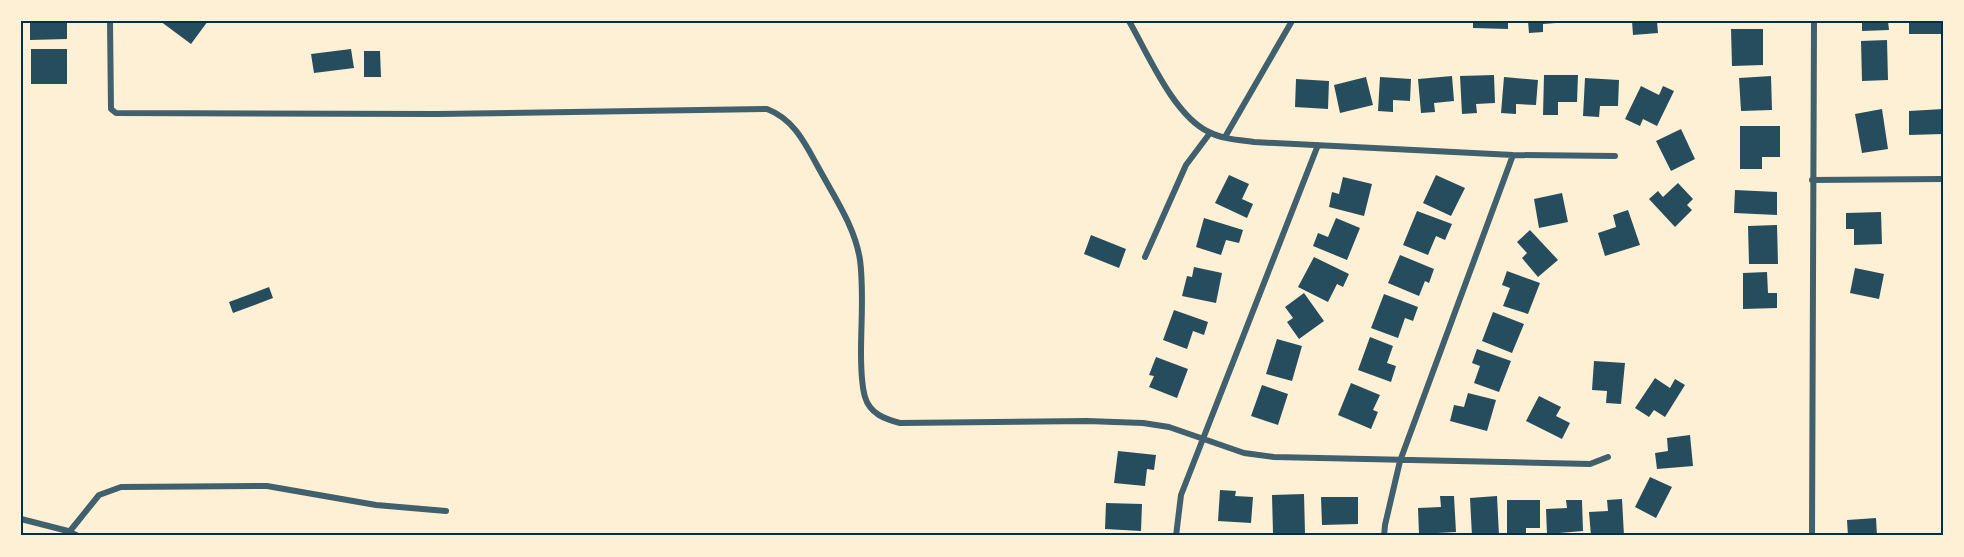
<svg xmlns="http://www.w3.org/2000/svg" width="1964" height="557" viewBox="0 0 1964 557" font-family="'DejaVu Sans',sans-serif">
  <rect width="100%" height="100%" fill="#fdf0d5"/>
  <path fill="#264d5e" d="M30 21H67V39L30 40Z
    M160 21H208L191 44Z
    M1473 21H1508V29L1473 28Z
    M1528 21H1556V23L1543 24V32L1529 33Z
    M1632 21H1657L1658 33 1633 35Z
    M1862 21H1888L1889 30 1862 31Z
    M1909 21H1943V34H1909Z
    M1731 29H1763V65L1732 66Z
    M1887 40 1888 80 1862 81 1861 41Z
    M31 49H67V84H31Z
    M351 49 354 68 314 73 311 54Z
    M364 51H380L381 77H364Z
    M1494 75 1495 103 1476 104 1477 113 1462 114 1460 76Z
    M1544 75H1578L1577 102H1558V115H1543Z
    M1452 76 1454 101 1434 103 1435 112 1421 113 1418 79Z
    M1771 76 1772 110 1741 111 1739 78Z
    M1366 77 1373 105 1340 113 1334 85Z
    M1380 77 1411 79 1410 101 1393 100V112L1378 111Z
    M1504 77 1538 80 1536 105 1516 104V114L1501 113Z
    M1585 78 1619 80 1618 106H1600L1599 117 1583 116Z
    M1296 79 1329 81 1328 109 1295 107Z
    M1641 86 1659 95 1663 86 1674 91 1657 126 1643 119 1640 126 1625 119Z
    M1882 109 1888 149 1862 153 1855 114Z
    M1943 109V134L1909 135V111Z
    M1740 126H1780V157H1762V169H1740Z
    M1681 129 1695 159 1671 171 1656 141Z
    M1229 175 1249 184 1242 199 1253 204 1247 218 1215 203Z
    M1436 175 1465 188 1451 216 1423 203Z
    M1343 177 1372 184 1364 216 1329 207 1332 192 1339 194Z
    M1678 183 1693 199 1687 205 1692 210 1675 227 1649 199 1658 191 1663 197Z
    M1735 190 1777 192V215L1734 213Z
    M1562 193 1568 222 1539 228 1534 199Z
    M1628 210 1640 245 1605 256 1598 233 1616 227 1613 215Z
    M1417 211 1452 224 1445 240 1436 236 1428 255 1403 245Z
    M1881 212 1882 244 1854 245V229H1846V213Z
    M1204 218 1243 230 1239 243 1226 240 1221 255 1196 247Z
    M1336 218 1360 228 1347 260 1313 246 1318 233 1328 237Z
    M1777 225 1778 264H1749L1748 226Z
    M1530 230 1558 260 1538 277 1522 258 1527 253 1517 242Z
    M1091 235 1126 249 1119 268 1084 254Z
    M1400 255 1434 269 1429 283 1425 281 1419 296 1388 283Z
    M1314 257 1349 274 1343 287 1337 284 1328 302 1298 287Z
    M1194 267 1222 273 1216 303 1182 296 1187 276 1192 277Z
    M1855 268 1884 274 1879 299 1850 293Z
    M1507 271 1540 283 1528 314 1503 306 1510 288 1502 285Z
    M1767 272 1768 293H1777V308L1743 309V273Z
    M269 287 273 298 233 313 229 302Z
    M1304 293 1324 321 1299 339 1287 322 1293 318 1285 307Z
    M1384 294 1418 307 1413 321 1405 318 1398 338 1371 328Z
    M1174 310 1208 322 1204 335 1193 331 1187 349 1163 340Z
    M1493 312 1524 324 1512 353 1482 341Z
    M1370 337 1393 346 1387 363 1396 366 1391 382 1358 370Z
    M1277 339 1302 346 1292 381 1266 374Z
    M1477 349 1511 361 1499 392 1474 383 1480 366 1472 363Z
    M1156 357 1188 369 1177 398 1149 387 1154 376 1149 375Z
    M1594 361 1625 363 1621 404 1606 403 1607 391 1592 390Z
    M1655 378 1670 388 1675 379 1685 385 1665 417 1654 410 1649 417 1635 408Z
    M1351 383 1380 395 1373 410 1378 412 1371 429 1338 415Z
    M1262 385 1288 394 1278 425 1251 416Z
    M1468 393 1496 400 1487 431 1450 421 1454 405 1464 407Z
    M1539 396 1561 407 1556 416 1570 423 1562 439 1526 421Z
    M1690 435 1693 466 1657 469 1655 453 1668 451 1667 438Z
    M1118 451 1156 455 1154 470 1147 469 1145 486 1114 483Z
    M1650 477 1672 487 1656 518 1635 507Z
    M1220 490 1236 491 1235 496 1253 497 1251 523 1218 521Z
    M1304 494 1305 533H1273L1272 495Z
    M1440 496H1454L1456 532 1419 534 1418 508 1441 507Z
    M1497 496 1499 535 1472 536 1470 498Z
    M1321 497H1358V524L1322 525Z
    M1622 499 1624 536H1591L1589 512 1608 511 1607 500Z
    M1507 500H1540V528H1526V534H1507Z
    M1566 500H1582L1583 531 1547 534 1546 509 1567 508Z
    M1106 503 1142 504 1141 531 1105 529Z
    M1876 518 1877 536H1848L1847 520Z"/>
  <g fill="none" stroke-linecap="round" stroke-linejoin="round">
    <path stroke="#3f606c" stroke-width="6" d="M110 21 111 109 116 113 437 114 767 109C793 119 804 141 817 165 833 195 855 226 860 260 864 290 861 322 861 352 861 367 861 383 865 397 870 414 885 419 900 423L1087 421 1143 423 1169 427 1244 453 1274 457 1590 464 1608 457
      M1129 21C1148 54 1174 116 1209 132 1222 139 1239 140 1254 142L1513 155 1615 156
      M1225 137 1292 21
      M1812 180 1943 179
      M1145 257 1186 165 1210 133
      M21 519 68 531 78 536
      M66 536 99 495 121 487 267 486 376 505 446 511
      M1176 536 1181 495 1318 145
      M1384 536 1385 525 1400 461 1513 155
      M1812 536 1814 21"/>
  </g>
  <rect width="1964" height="557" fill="none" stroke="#fdf0d5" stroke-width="45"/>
  <rect x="22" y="22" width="1920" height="512" fill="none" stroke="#003049" stroke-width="2"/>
</svg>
